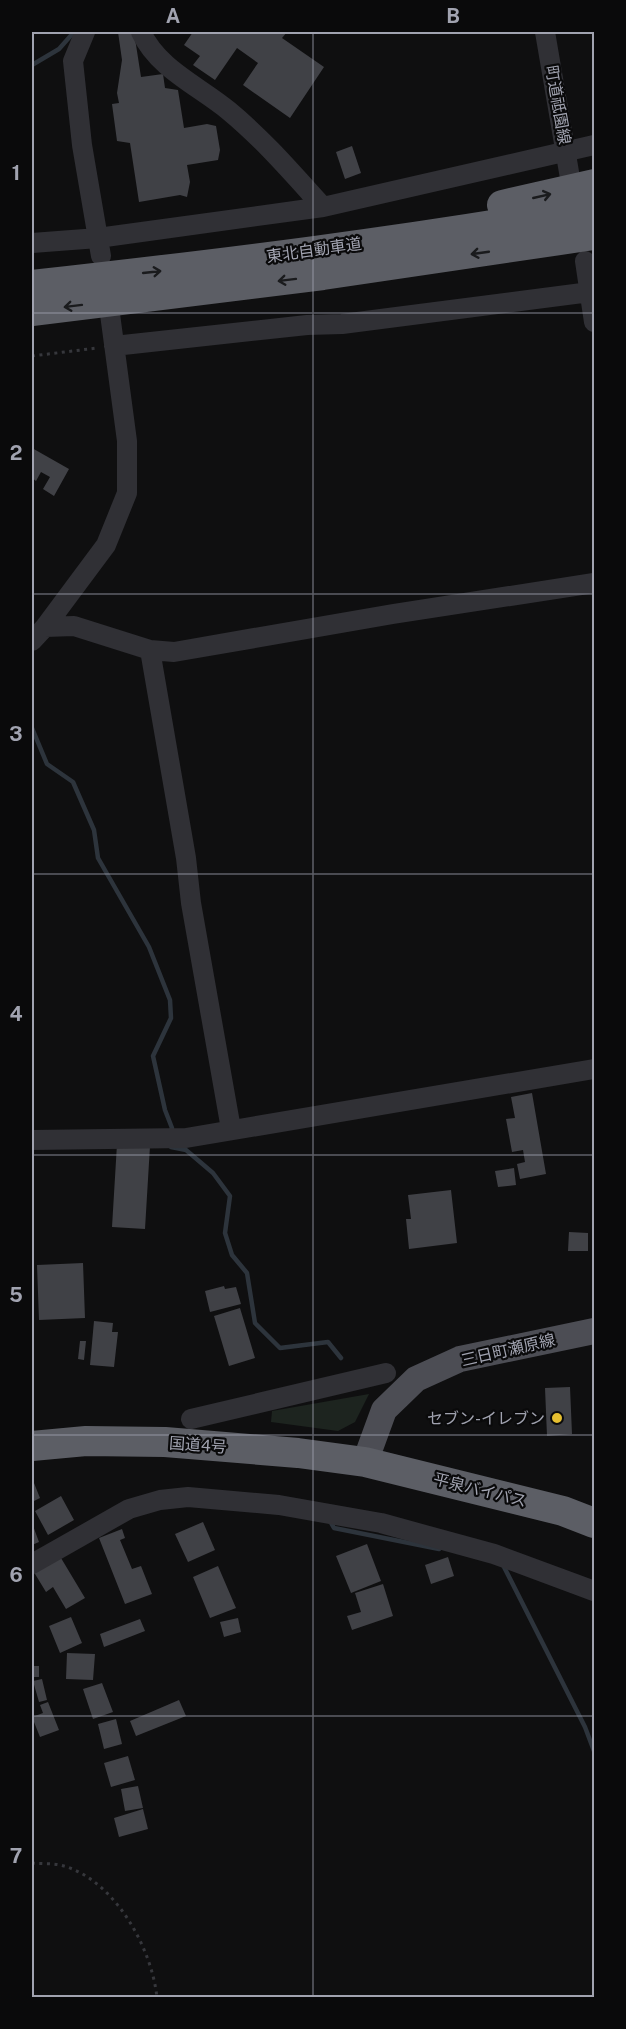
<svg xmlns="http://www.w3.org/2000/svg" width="626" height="2029" viewBox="0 0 626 2029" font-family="'Public Sans','Noto Sans JP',sans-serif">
  <rect width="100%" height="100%" fill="#0f0f10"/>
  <path fill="#1d241f" d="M369 1394 355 1422 338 1431 271 1422 272 1411Z"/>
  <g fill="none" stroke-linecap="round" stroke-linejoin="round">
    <path stroke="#2d343c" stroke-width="4.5" d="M32 65 59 49 74 32
      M32 728 47 764 73 782 94 830 98 858 149 947 170 1000 171 1018 153 1056 165 1110 172 1128 170 1133
      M171 1147 186 1150 213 1173 230 1196 225 1233 232 1255 247 1273 255 1323 280 1348 328 1342 341 1358
      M330 1521 334 1528 439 1549
      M502 1563 585 1727 594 1751"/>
  </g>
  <path fill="#404146" d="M118 32H134L141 77 163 74 165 88 178 90 184 128 207 124 216 126 220 150 218 160 187 165 190 182 187 197 180 195 139 202 130 143 117 141 112 104 119 103 117 93 122 60Z
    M193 32H287L282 38 324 67 290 118 243 85 258 63 237 48 215 80 193 65 200 56 184 45Z
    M352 146 361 173 345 179 336 152Z
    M32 448 69 469 54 496 43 489 50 477 41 472 36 481 32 478Z
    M532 1093 546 1174 520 1179 517 1164 525 1162 523 1150 512 1152 506 1119 515 1118 511 1097Z
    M117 1144 150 1146 145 1229 112 1227Z
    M514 1168 516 1185 498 1187 495 1171Z
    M451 1190 457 1243 409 1249 406 1219H411L408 1195Z
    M569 1232 588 1233V1251H568Z
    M83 1263 85 1318 39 1320 37 1265Z
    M224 1286 225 1289 236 1287 241 1304 210 1312 205 1291Z
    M240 1308 255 1358 229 1366 214 1316Z
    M94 1321 113 1323 112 1332H118L114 1367 90 1365Z
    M80 1341H86L84 1360 78 1359Z
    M570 1387 572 1434 547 1436 545 1388Z
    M32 1478 40 1498 32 1502Z
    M61 1496 74 1520 48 1535 35 1511Z
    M203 1522 215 1550 188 1562 175 1534Z
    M32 1523 39 1542 32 1545Z
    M122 1529 125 1538 120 1540 132 1569 141 1566 152 1594 125 1604 99 1538Z
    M367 1544 381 1581 351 1593 336 1556Z
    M58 1553 85 1598 66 1609 53 1587 46 1592 32 1569Z
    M448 1557 454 1576 431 1584 425 1565Z
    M218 1566 236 1608 210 1618 193 1577Z
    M383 1584 393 1616 352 1630 347 1616 361 1612 355 1593Z
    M71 1617 82 1643 60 1653 49 1626Z
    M238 1618 241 1632 224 1637 220 1622Z
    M140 1619 145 1631 104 1647 100 1634Z
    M67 1653 95 1654 93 1680 66 1679Z
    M32 1666H39V1677H32Z
    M42 1679 47 1700 39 1702 33 1681Z
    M102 1683 113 1712 93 1719 83 1689Z
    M179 1700 186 1716 136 1736 130 1721Z
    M48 1702 59 1730 40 1737 32 1717 43 1713 40 1705Z
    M116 1719 122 1744 104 1749 98 1724Z
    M128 1756 135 1780 111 1787 104 1763Z
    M138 1786 143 1808 125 1811 121 1789Z
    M143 1809 148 1829 119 1837 114 1818Z"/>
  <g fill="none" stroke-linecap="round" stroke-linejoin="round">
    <path stroke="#36373c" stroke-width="3" stroke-dasharray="3 4.5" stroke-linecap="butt" d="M32 356 97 348
      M32 1863C42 1864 54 1863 64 1866 115 1881 152 1948 157 1998"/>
    <path stroke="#303035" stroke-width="20" d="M85 32 73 61 82 145 101 256
      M141 32C158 69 199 86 229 111 264 140 293 174 323 207
      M545 32 570 178
      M32 243 98 238 323 207 594 145
      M585 261 594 322
      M114 346 307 325 342 324 590 292
      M45 627 74 626 150 650 174 652 393 614 594 583
      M32 641 45 627 106 545 127 493V441L110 314
      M150 650 186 858 191 903 231 1129
      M32 1140 186 1138 594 1069
      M191 1419 386 1373
      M32 1564 129 1509 160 1500 188 1497 279 1505 381 1523 494 1554 594 1591"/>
    <path stroke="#4c4d54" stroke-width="26" d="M365 1462 384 1410 416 1379 460 1359 594 1331"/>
    <path stroke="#5c5e65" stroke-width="30" d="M502 205 594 184
      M32 285C220 264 408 241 594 208
      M32 311 323 275 594 235
      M32 1446 86 1441 165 1442 298 1453 365 1462 563 1511 594 1523"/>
  </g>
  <defs><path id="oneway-shaft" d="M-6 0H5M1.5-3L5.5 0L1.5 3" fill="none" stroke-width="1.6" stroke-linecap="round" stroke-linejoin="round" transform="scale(1.5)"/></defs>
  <g stroke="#1a1b1d">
    <use href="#oneway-shaft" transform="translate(542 196) rotate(-13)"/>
    <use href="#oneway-shaft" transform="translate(480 253) rotate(172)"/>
    <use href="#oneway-shaft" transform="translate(152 272) rotate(-6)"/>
    <use href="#oneway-shaft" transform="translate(287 280) rotate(173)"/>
    <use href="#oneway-shaft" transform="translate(73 306) rotate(173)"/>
  </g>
  <path fill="none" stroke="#a1a3b0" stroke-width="1.5" stroke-opacity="0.55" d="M313 32V1998M32 313H594M32 594H594M32 874H594M32 1155H594M32 1435H594M32 1716H594"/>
  <circle fill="#e6bf30" stroke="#0a0a0b" stroke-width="2" cx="557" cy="1418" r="6"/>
  <g text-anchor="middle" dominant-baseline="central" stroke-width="4.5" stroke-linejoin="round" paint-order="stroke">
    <g font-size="16" fill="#a1a3b0" stroke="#0a0a0b">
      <text transform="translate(558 105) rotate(80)">町道祗園線</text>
      <text transform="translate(314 250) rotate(-8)">東北自動車道</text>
      <text transform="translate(508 1350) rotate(-13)">三日町瀬原線</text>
      <text transform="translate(198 1445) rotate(4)">国道4号</text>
      <text transform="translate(480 1490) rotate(14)">平泉バイパス</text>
    </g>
    <g font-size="16" fill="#a1a3b0" stroke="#0a0a0b" text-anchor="end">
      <text x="545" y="1418">セブン-イレブン</text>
    </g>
  </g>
  <rect width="626" height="2029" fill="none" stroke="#0a0a0b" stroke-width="66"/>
  <rect x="33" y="33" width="560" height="1963" fill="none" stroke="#a1a3b0" stroke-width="2"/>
  <g font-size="20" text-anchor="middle" font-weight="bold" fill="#a1a3b0">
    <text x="173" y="23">A</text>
    <text x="453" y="23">B</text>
    <text x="16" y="180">1</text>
    <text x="16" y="460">2</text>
    <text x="16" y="741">3</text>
    <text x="16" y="1021">4</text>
    <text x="16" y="1302">5</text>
    <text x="16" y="1582">6</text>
    <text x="16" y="1863">7</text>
  </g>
</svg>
